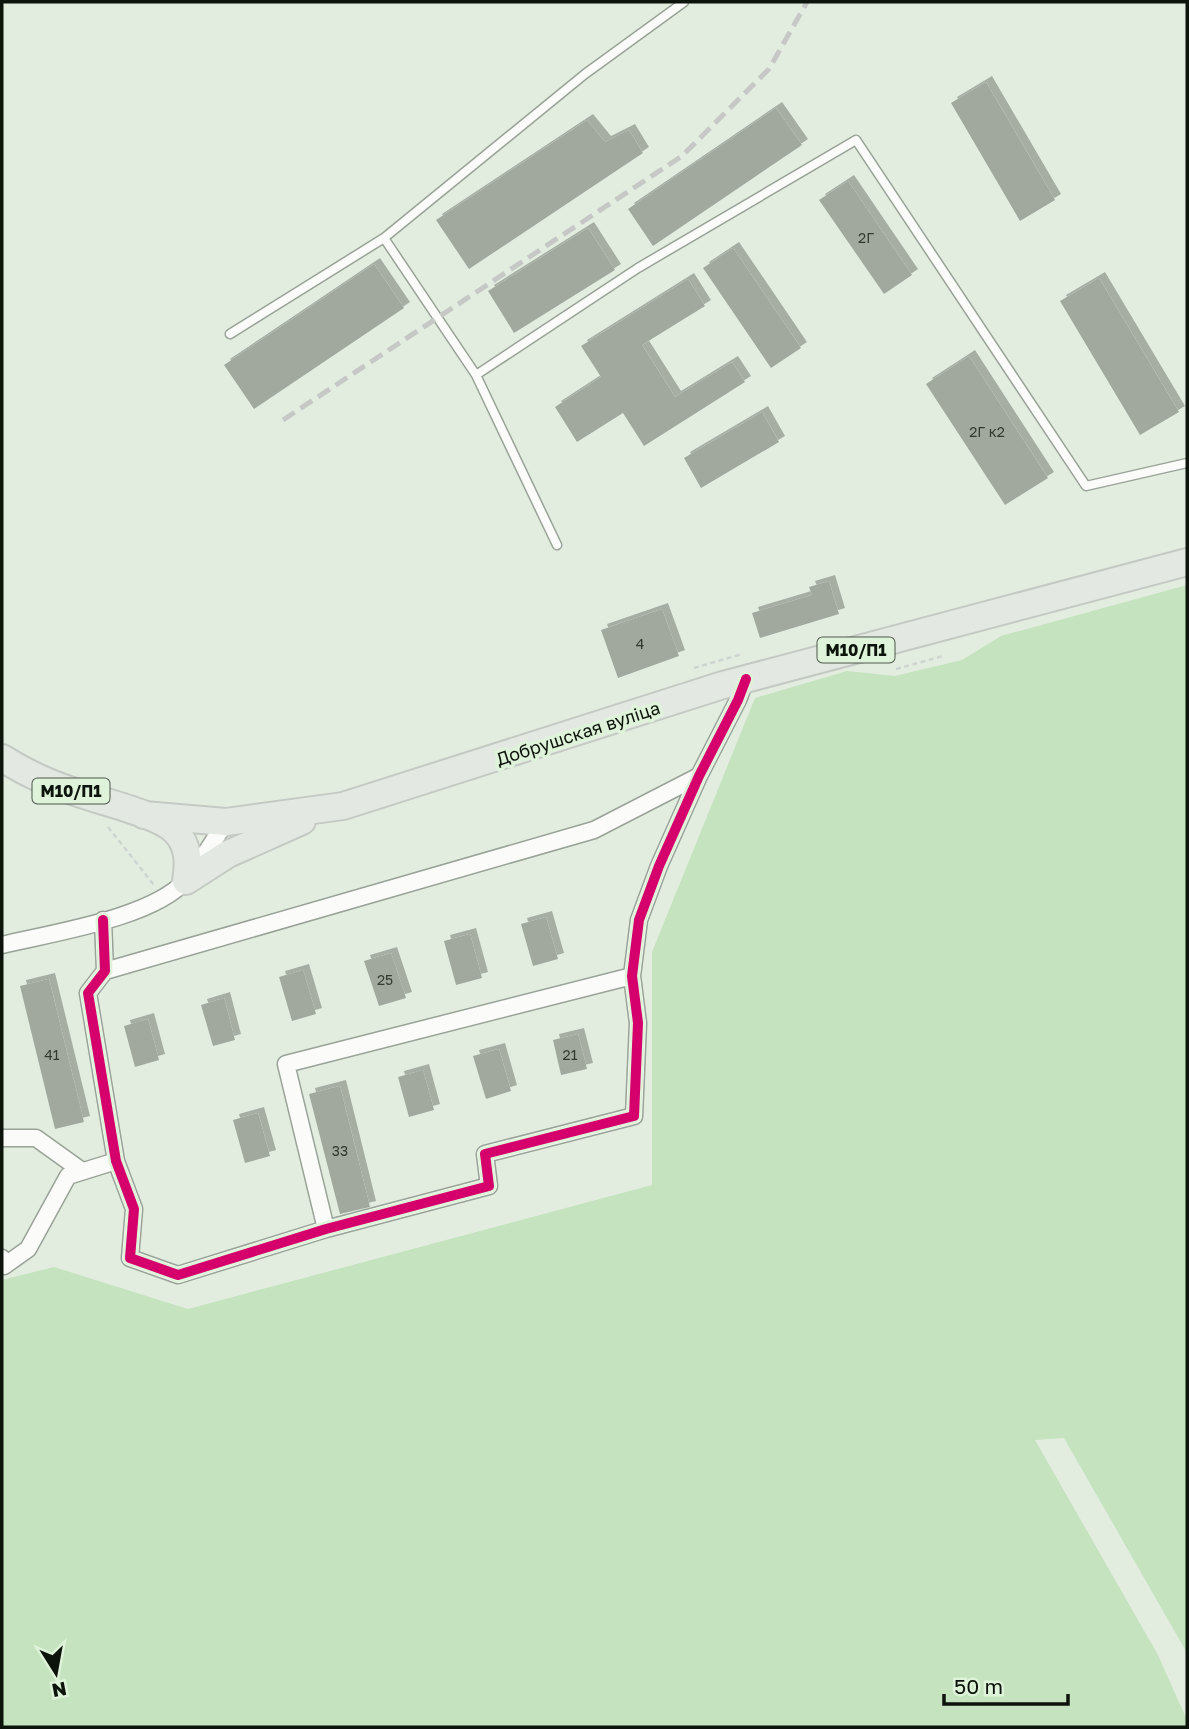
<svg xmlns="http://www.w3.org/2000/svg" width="1189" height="1729" viewBox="0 0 1189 1729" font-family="'Golos Text',sans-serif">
  <defs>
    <filter id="shadow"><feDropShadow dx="6" dy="-6" stdDeviation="0" flood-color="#0004"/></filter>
  </defs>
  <rect width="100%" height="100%" fill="#e2ede0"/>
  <path fill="#c4e3be" d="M1187 585V1653L1064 1438 1035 1440 1158 1655 1187 1720V1727H2V1280L54 1267 188 1309 652 1185V952L755 698 847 671 895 676 962 660 1001 636Z"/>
  <path fill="#a1a99f" filter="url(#shadow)" d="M986 82 1055 200 1020 221 951 103Z
    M776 108 802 145 653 246 628 209Z
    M587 120 605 142 629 130 643 153 469 269 436 220Z
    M848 181 912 275 884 294 819 200Z
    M588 228 615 270 514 333 488 291Z
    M733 248 801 348 771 368 703 268Z
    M374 264 404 308 254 409 224 365Z
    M1099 278 1179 412 1140 435 1060 301Z
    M688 279 705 306 642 345 675 397 732 362 745 382 644 446 623 413 577 442 555 407 601 377 581 346Z
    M969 356 1048 478 1005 505 926 384Z
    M762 412 779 442 701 488 684 458Z
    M829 581 839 614 760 638 752 613 812 595 809 587Z
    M662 609 679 656 618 678 601 630Z
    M546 917 558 959 533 966 521 924Z
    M470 934 482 978 456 985 444 941Z
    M391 953 406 998 379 1006 364 961Z
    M303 970 316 1014 292 1021 279 977Z
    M49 979 84 1122 55 1129 20 986Z
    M224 998 235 1040 213 1046 201 1005Z
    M148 1019 159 1060 135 1067 124 1026Z
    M578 1034 587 1069 561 1075 553 1040Z
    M499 1049 511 1091 486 1099 473 1056Z
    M423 1070 434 1110 409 1117 398 1077Z
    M340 1086 370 1207 340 1214 309 1094Z
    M258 1113 270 1156 245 1163 233 1120Z"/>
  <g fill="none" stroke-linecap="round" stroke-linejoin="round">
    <defs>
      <path id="service" d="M384 238 476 375 557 545
        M230 334 384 238 585 74 684 2
        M476 375 638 268 856 140 1086 486 1187 463"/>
      <path id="minor" d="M103 920 105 971 88 993 116 1161 134 1209 130 1258 178 1275 326 1229 489 1186 485 1154 634 1116 638 1023 632 976 639 920 659 866 699 776 738 700 746 679
        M2 945C51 933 154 918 187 879 201 862 213 841 226 822
        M105 971 594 830 699 776
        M2 1138H36L82 1171
        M326 1229 286 1064 632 976
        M2 1258 4 1266 28 1249 68 1176 116 1161"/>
      <path id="primary" d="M2 758C24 772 50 784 75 792 99 801 158 814 175 831 189 845 189 863 186 881
        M144 815 226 822 343 806 723 685 1187 562
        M186 881 228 854 302 821"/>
    </defs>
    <use href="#service" stroke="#99a297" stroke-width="11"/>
    <use href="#minor" stroke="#99a297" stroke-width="19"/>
    <use href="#primary" stroke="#c4cac3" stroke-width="30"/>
    <path stroke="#d0d4cf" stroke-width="2.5" stroke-dasharray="5 3.5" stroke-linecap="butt" d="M694 668 742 654
      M896 669 943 656
      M108 827 154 885"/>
    <use href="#service" stroke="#fbfcfa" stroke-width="8"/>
    <use href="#minor" stroke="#fbfcfa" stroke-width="16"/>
    <use href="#primary" stroke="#e3e9e2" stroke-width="26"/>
    <path stroke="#c5c8c5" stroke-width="5" stroke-dasharray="14 7" stroke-linecap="butt" d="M283 420 682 156 769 69 807 2"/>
    <defs>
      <path id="cycleway" d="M103 920 105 971 88 993 116 1161 134 1209 130 1258 178 1275 326 1229 489 1186 485 1154 634 1116 638 1023 632 976 639 920 659 866 699 776 738 700 746 679"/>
    </defs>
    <use href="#cycleway" stroke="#def3da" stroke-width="15"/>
    <use href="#cycleway" stroke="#d6006c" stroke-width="10"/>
  </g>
  <g text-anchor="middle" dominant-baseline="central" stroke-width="7" stroke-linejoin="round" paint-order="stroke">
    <g font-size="14" fill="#323930">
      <text x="866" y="237">2Г</text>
      <text x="987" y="431">2Г к2</text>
      <text x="640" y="643">4</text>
      <text x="385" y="979">25</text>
      <text x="52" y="1054">41</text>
      <text x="570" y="1054">21</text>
      <text x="340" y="1150">33</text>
    </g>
    <g fill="#def3da" stroke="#4c5749" stroke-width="2">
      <rect x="817.5" y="637.5" width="77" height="25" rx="5"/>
      <rect x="32.5" y="778.5" width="77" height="25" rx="5"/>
    </g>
    <g font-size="16" font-weight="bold" fill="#0d140b">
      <text x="856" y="650">М10/П1</text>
      <text x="71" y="791">М10/П1</text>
    </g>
    <g font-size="18" fill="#0d140b" stroke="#def3da">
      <text transform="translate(578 733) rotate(-18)">Добрушская вуліца</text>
    </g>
  </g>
  <rect width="1189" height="1729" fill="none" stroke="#0d140b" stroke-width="7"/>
  <g transform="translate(56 1673) rotate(169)" stroke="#def3da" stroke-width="5" paint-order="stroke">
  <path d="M0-5L12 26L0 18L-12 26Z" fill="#0d140b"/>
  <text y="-10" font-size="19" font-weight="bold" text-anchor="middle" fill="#0d140b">N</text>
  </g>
  <path d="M944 1694v10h124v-10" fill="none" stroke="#0d140b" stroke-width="3.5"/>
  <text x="954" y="1694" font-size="21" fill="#0d140b" stroke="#def3da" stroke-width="5" paint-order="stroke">50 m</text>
</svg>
